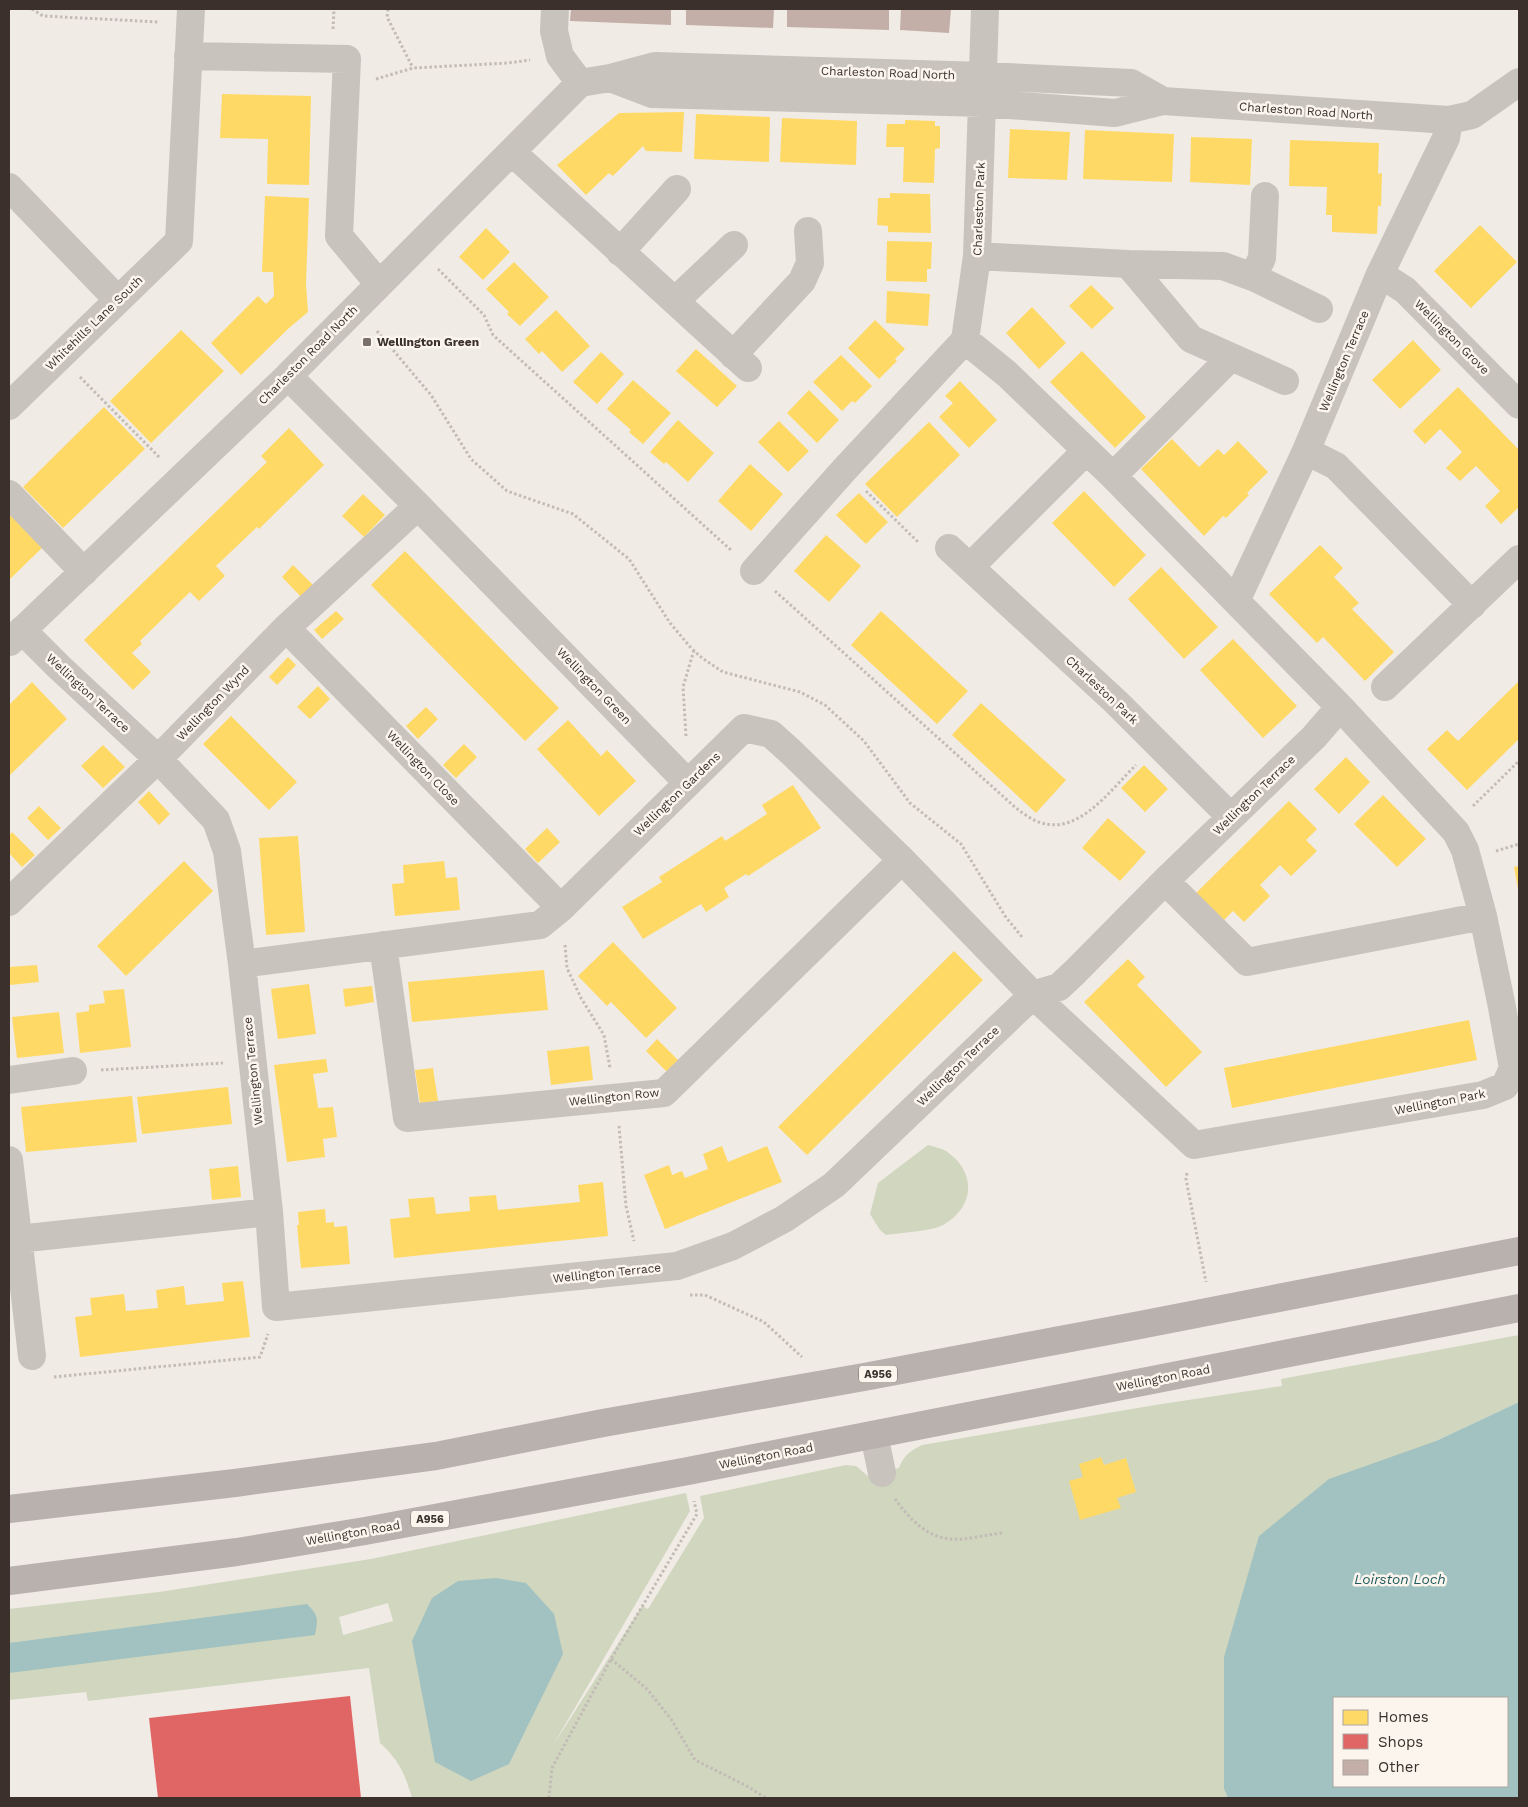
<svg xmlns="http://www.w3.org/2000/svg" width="1528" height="1807" viewBox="0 0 1528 1807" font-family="'Work Sans',sans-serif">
  <rect width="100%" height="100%" fill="#f0ebe5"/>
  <path fill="#d1d6bf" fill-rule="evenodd" d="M928 1145C934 1147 941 1148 946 1151 977 1172 975 1207 943 1225 933 1231 899 1233 886 1235L880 1230 870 1214 878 1183Z
    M1519 1335V1402L1436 1441 1224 1789 1228 1798H412C405 1774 399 1760 380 1743L369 1668 88 1701 86 1692 9 1700V1609L159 1592 371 1559 686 1493 690 1511 552 1747 642 1606 648 1609 704 1518 700 1496 846 1465 856 1466 868 1476 899 1468C904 1455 910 1451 922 1445L1155 1405 1282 1386 1281 1379ZM388 1603 393 1621 343 1635 339 1617Z"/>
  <path fill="#a1c2c1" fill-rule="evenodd" d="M1519 1402V1798H1228L1224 1789V1657L1259 1536 1329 1479 1436 1441ZM1334 1698H1507V1786H1334Z
    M496 1578 526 1583 554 1614 563 1654 509 1764 471 1781 435 1762 412 1641 432 1598 458 1581Z
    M307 1604C319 1616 318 1619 315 1635L9 1673V1643Z"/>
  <path fill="#ffd966" d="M222 94 311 96 309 185 267 184 268 139 220 138Z
    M684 112 682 152 646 151 643 146 613 176 609 173 586 195 557 165 619 113Z
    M696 114 770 117 769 162 694 159Z
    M782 118 857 121 856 165 780 162Z
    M905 120 935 121V126H940V148L935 149 934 183 903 182 904 147H886L887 124H905Z
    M1010 129 1070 132 1067 180 1008 178Z
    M1085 130 1174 134 1172 182 1083 179Z
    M1191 137 1252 139 1250 185 1190 182Z
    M1290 140 1379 143 1378 174 1382 173 1381 206H1378L1377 234 1332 232V215H1326L1327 187 1289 186Z
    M890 193 930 194 931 233 888 232V226L877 225 878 198H890Z
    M265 196 309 198 306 284 308 312 289 328 241 375 211 343 258 296 266 304 274 296 273 272H262Z
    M1480 225 1517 262 1471 308 1434 271Z
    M486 228 510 252 483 280 459 257Z
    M887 241 932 242 931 269H927V282L886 281Z
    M514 262 549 297 520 326 507 314 509 312 486 289Z
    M1091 285 1114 308 1092 329 1069 306Z
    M887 291 930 294 928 326 886 323Z
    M1032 307 1066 343 1039 369 1006 333Z
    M556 310 590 346 562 372 542 351 539 354 525 339Z
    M875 320 905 349 895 359 897 361 879 379 848 348Z
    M181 330 224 371 151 443 110 401Z
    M1413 340 1441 370 1400 409 1372 380Z
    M696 349 737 386 717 407 676 371Z
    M1082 351 1146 417 1115 448 1050 382Z
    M601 352 624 374 597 404 573 382Z
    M841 355 872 386 855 403 852 401 842 411 813 382Z
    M633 380 671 413 643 444 629 432 631 430 607 409Z
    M960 381 997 420 969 448 939 417 953 403 945 396Z
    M1458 387 1519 450V510L1518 508 1501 524 1485 506 1500 491 1476 466 1460 481 1446 468 1462 452 1440 429 1425 444 1413 431Z
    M809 390 839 420 817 443 787 413Z
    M104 407 145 449 63 528 23 487Z
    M678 420 714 453 688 482 666 462 664 464 650 452Z
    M779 421 809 451 788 472 758 442Z
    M929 422 960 455 897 517 865 484Z
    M289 428 324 465 259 529 257 527 216 566 225 576 199 601 190 592 140 641 142 644 132 653 151 672 133 690 84 640 267 462 261 456Z
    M1172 439 1199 467 1218 449 1224 455 1238 441 1268 472 1247 493 1249 495 1226 518 1223 516 1204 536 1141 469Z
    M750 464 783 494 751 531 718 501Z
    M1084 491 1146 555 1114 587 1052 523Z
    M859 493 888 522 866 544 836 515Z
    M363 494 385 515 364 537 342 516Z
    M9 511 44 546 9 580Z
    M826 535 861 566 829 602 794 571Z
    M1320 545 1343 568 1334 577 1359 603 1352 609 1394 652 1365 681 1323 637 1317 643 1269 594Z
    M405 551 559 708 525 741 371 585Z
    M293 565 315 587 303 599 282 577Z
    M1161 567 1218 627 1184 659 1128 599Z
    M336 611 344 619 322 639 314 630Z
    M881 611 968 691 937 724 851 645Z
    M1233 639 1297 706 1263 738 1200 670Z
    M288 657 296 665 277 685 269 677Z
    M1519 681V739L1467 790 1427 749 1447 730 1458 741Z
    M32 682 67 719 9 776V705Z
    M318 686 330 699 310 719 297 707Z
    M981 703 1066 780 1036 813 952 735Z
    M426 707 438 719 418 739 406 726Z
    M231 716 297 782 269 810 203 744Z
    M568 720 601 756 607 750 636 781 599 816 537 749Z
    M464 744 477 757 456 778 443 765Z
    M103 745 125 767 103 788 81 766Z
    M1346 757 1370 782 1339 814 1314 789Z
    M1144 765 1168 789 1145 812 1121 788Z
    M793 785 821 828 748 876 746 874 724 888 729 897 706 912 701 904 643 939 622 907 662 882 659 877 690 857 722 836 725 841 767 814 762 805Z
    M149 791 170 814 159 825 138 802Z
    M1383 795 1426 839 1397 867 1354 824Z
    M1289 801 1317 829 1306 840 1317 851 1291 876 1280 865 1260 885 1270 896 1244 922 1233 911 1223 921 1196 893Z
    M39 806 61 828 48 840 27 818Z
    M1108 818 1146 852 1120 881 1082 848Z
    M547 828 560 842 538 863 525 849Z
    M12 832 35 855 22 867 9 853V836Z
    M298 836 305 932 266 935 259 838Z
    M184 861 213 891 126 976 97 946Z
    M444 861 446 878 457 877 460 910 395 916 392 884 404 883 403 865Z
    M1519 866V889H1518L1514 867Z
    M613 942 677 1008 646 1038 611 1002 607 1006 578 976Z
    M954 951 983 980 807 1155 778 1127Z
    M1128 959 1145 977 1137 985 1202 1052 1166 1087 1084 1002Z
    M37 965 39 982 10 985 9 967Z
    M544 970 548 1010 412 1022 408 982Z
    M309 984 316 1034 278 1039 271 989Z
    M372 986 374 1002 345 1007 343 989Z
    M124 989 131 1047 80 1053 76 1013 89 1011V1005L105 1003 103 991Z
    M59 1012 64 1053 17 1058 12 1017Z
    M1469 1020 1477 1060 1232 1108 1224 1068Z
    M657 1039 679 1061 667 1072 646 1051Z
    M589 1046 593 1080 551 1085 547 1051Z
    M326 1059 328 1072 313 1074 316 1093 318 1108 333 1107 337 1137 323 1139 325 1157 287 1162 274 1065Z
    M433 1068 438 1101 420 1103 415 1070Z
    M228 1087 232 1124 142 1134 137 1097Z
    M132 1096 137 1142 26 1152 21 1107Z
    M722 1146 728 1162 767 1146 782 1182 665 1229 644 1175 669 1165 672 1175 682 1171 685 1178 708 1169 703 1154Z
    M238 1166 241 1197 212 1200 209 1169Z
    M603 1182 608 1236 394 1258 390 1219 410 1217 408 1199 434 1197 436 1214 470 1211 469 1197 496 1195 498 1210 580 1202 578 1185Z
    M325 1209 326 1223 334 1222V1227L347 1226 350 1264 301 1268 297 1225H299L298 1212Z
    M243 1281 250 1337 80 1357 75 1317 92 1315 90 1298 124 1294 126 1311 158 1308 156 1290 184 1286 186 1305 224 1301 222 1283Z
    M1101 1457 1104 1465 1126 1458 1136 1492 1117 1498 1121 1508 1080 1520 1069 1481 1083 1477 1079 1464Z"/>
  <path fill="#e06666" d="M350 1696 361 1798H158L149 1718Z"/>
  <path fill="#c3afa7" d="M571 9H671V25L570 21Z
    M686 9H774L773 28 686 25Z
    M787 9H889V30L787 27Z
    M901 9H951L949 33 900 30Z"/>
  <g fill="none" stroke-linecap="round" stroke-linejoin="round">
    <path stroke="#c2bbb6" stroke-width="3" stroke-dasharray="2.5 2.5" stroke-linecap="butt" d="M32 9 43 16 159 22
      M388 9 387 17 413 68
      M333 29 334 9
      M376 79 413 68 508 63 530 60
      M438 269 484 315 493 335 732 551
      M377 331 431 395 471 459 507 491 573 514 629 559 670 623 691 648 702 658 723 672 800 692 825 705 864 741 910 803 961 844 1005 916 1022 937
      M80 377 160 458
      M866 491 919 543
      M775 591 1016 808C1021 812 1027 816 1032 819 1075 842 1109 791 1136 765
      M686 736 683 687 694 650
      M1473 806 1519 761
      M1496 851 1519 844
      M565 945 567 968 581 998 604 1035 610 1068
      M101 1070 223 1063
      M619 1126 626 1206 634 1241
      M1187 1173 1186 1179 1206 1282
      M690 1295H705L764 1322 802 1357
      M54 1377 260 1357 268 1334
      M895 1499C908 1517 925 1536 949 1539 963 1541 989 1534 1003 1533
      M611 1659 647 1689 671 1719 695 1760 745 1785 766 1798
      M549 1798 552 1768 611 1659 697 1514 694 1501"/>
    <path stroke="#c9c3be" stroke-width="28" d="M555 9 554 31 560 56 580 83
      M188 56 347 59 339 236 379 284
      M610 78 652 94 983 103 1115 113 1163 101 1449 120 1472 115 1519 82
      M513 153 748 368
      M9 187 118 300
      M620 252 677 189
      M977 256 1128 264 1191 339 1285 381
      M1128 264 1223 266 1253 277 1262 258 1265 196
      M1380 274 1405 290 1519 405
      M1253 277 1319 309
      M676 300 734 245
      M733 355 802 281 810 263 808 231
      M288 376 418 506 688 783
      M9 406 179 241 191 9
      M1306 451 1336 466 1472 605
      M1113 476 1231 357
      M9 494 84 572
      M949 548 1116 702 1231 817
      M970 567 1085 452
      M754 571 844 470 965 340 977 256 985 9
      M1236 601 1306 451 1380 274 1446 138 1449 120
      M286 628 561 908
      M22 630 59 667 158 759 216 820 227 851 242 964 269 1212 276 1307 677 1266 733 1246 784 1219 834 1185 1033 995 1059 987 1075 972 1165 881 1314 737 1340 707
      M10 642 288 376 580 83 610 78 655 66 984 76 1131 83 1163 101
      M1385 687 1519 559
      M1165 881 1247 962 1483 916
      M9 902 158 759 286 628 418 506
      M383 945 407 1118 664 1093 902 860
      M242 964 540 925 561 908 744 728 771 734 791 752 902 860 1033 995 1194 1145 1483 1095 1505 1086 1513 1068 1501 1002 1483 916 1465 850 1456 832 1340 707 1113 476 1007 374 965 340
      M9 1080 73 1071
      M9 1160 32 1356
      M18 1239 269 1212
      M874 1435 882 1473"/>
    <path stroke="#b8b1ad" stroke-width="28" d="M9 1509 235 1483 436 1456 603 1423 864 1377 1140 1325 1519 1251
      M9 1581 237 1552 365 1531 688 1471 1519 1308"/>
  </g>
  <rect fill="#7a716c" stroke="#fbf5ee" stroke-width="2" x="362" y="337" width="10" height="10" rx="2.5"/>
  <g text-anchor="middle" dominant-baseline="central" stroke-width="5" stroke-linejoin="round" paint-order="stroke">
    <g fill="#fbf5ee" stroke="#756b66" stroke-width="1">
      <rect x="859" y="1365.5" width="38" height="17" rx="4"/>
      <rect x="411" y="1510.5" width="38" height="17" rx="4"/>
    </g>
    <g font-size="11" font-weight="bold" fill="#3b302b">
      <text x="878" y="1374">A956</text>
      <text x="430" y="1519">A956</text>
    </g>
    <g font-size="12" fill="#3b302b" stroke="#fbf5ee">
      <text transform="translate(888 73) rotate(2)">Charleston Road North</text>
      <text transform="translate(1306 111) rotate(4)">Charleston Road North</text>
      <text transform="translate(979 209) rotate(-88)">Charleston Park</text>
      <text transform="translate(94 323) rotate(-44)">Whitehills Lane South</text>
      <text transform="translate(1452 337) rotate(45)">Wellington Grove</text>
      <text transform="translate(308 355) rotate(-45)">Charleston Road North</text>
      <text transform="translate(1344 361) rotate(-67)">Wellington Terrace</text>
      <text transform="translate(594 686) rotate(46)">Wellington Green</text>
      <text transform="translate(1102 690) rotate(43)">Charleston Park</text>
      <text transform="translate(88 693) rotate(43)">Wellington Terrace</text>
      <text transform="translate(213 703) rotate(-46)">Wellington Wynd</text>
      <text transform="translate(423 768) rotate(46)">Wellington Close</text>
      <text transform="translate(677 794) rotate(-44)">Wellington Gardens</text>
      <text transform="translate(1254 795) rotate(-44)">Wellington Terrace</text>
      <text transform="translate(958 1066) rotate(-44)">Wellington Terrace</text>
      <text transform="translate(253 1071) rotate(-96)">Wellington Terrace</text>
      <text transform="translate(614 1097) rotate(-6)">Wellington Row</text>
      <text transform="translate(1440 1102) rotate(-11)">Wellington Park</text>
      <text transform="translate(607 1273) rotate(-6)">Wellington Terrace</text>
      <text transform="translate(1163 1378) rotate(-11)">Wellington Road</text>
      <text transform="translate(766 1456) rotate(-11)">Wellington Road</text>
      <text transform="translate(353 1533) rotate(-10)">Wellington Road</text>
    </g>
    <g font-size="12" font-weight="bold" fill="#3b302b" stroke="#fbf5ee" text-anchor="start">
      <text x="377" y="342">Wellington Green</text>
    </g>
    <g font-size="14" font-style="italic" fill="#1f5a5e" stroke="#fbf5ee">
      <text x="1400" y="1579">Loirston Loch</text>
    </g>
  </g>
  <rect width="1528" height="1807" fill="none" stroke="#3b302b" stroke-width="20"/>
  <rect x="1333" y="1697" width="175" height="90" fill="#fbf5ee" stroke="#aea6a0"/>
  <rect x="1343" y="1710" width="25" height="15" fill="#ffd966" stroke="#aea6a0"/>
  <text x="1378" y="1722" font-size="15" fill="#3b302b">Homes</text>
  <rect x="1343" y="1734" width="25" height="15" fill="#e06666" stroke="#aea6a0"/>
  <text x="1378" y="1747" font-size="15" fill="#3b302b">Shops</text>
  <rect x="1343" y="1760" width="25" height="15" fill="#c3afa7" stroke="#aea6a0"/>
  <text x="1378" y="1772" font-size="15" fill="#3b302b">Other</text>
</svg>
